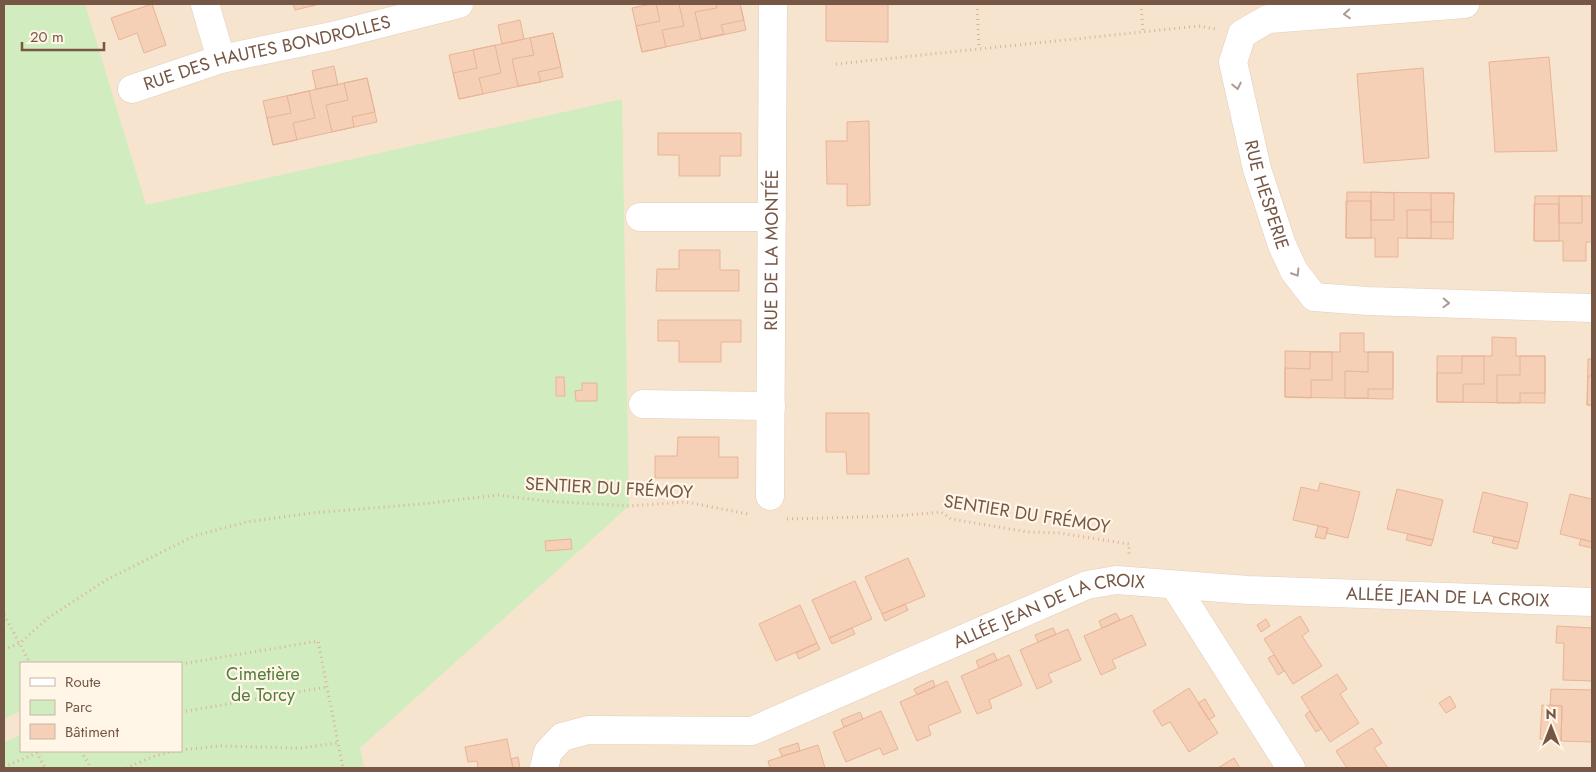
<svg xmlns="http://www.w3.org/2000/svg" width="1596" height="772" viewBox="0 0 1596 772" font-family="Jost,sans-serif">
  <rect width="100%" height="100%" fill="#fef2e1"/>
  <path fill="#f6e4cf" fill-rule="evenodd" d="M4 4H1592V768H4ZM21 663H181V751H21Z"/>
  <path fill="#d1ecbe" d="M4 4H85L146 205 622 99 629 506 360 748 364 768H4V742L21 735V751H181V663H21V711L4 719Z"/>
  <path fill="#f5cfb6" stroke="#e8b496" d="M152 4 166 45 144 53 137 33 119 40 111 18Z
    M293 4H316V5L295 10Z
    M651 4H740L746 30 642 52 632 8Z
    M656 4H679L684 26 662 30 666 47 642 52 636 26 660 21Z
    M716 4H740L744 20 721 25 724 34 701 39 695 12 717 8Z
    M826 4H888V42L826 41Z
    M520 20 524 39 502 44 498 25Z
    M553 33 563 77 459 99 449 55Z
    M553 33 561 67 538 72 541 82 518 86 512 59 534 55 530 38Z
    M495 45 501 73 479 78 483 94 459 99 453 73 477 68 473 50Z
    M1549 57 1557 151 1495 152 1489 62Z
    M334 66 338 85 316 89 312 71Z
    M1423 68 1429 158 1364 163 1357 74Z
    M367 78 375 112 352 117 354 127 332 132 326 105 348 100 344 83Z
    M367 78 377 122 273 145 263 101Z
    M309 91 315 118 293 123 297 140 273 145 267 118 291 113 287 96Z
    M869 121 870 205 847 206V184H827L826 141H847V122Z
    M658 133H741V156H720V176H679V155H658Z
    M1347 192 1454 193 1453 239 1398 238V257H1375V238H1346Z
    M1371 192 1394 193V220H1371Z
    M1431 193H1454L1453 222H1431Z
    M1535 196H1592V242H1586V261H1563V241H1534Z
    M1559 196H1582V223H1559Z
    M1346 201H1371V238H1346Z
    M1534 204H1559V241H1534Z
    M1407 210H1431V238H1407Z
    M679 250H720V270H739V291H656L657 269H679Z
    M658 320H741V342H721V362H679V341H658Z
    M1340 333H1364V352H1393V399L1285 397V351L1340 352Z
    M1492 337 1516 338V356H1545V403L1437 402V356H1492Z
    M1310 352H1332V380H1311V398L1285 397V368L1310 369Z
    M1368 352H1393V389H1368V398H1345V371L1368 372Z
    M1462 356H1484V384H1463V402H1437V373H1462Z
    M1520 356H1545V393H1520V403H1497V375H1520Z
    M1588 359H1592V405H1587Z
    M1588 376H1592V405H1587Z
    M556 377H564L565 396H556Z
    M582 383H597V401H576L575 391 582 390Z
    M826 413H869V474H847L846 452H826Z
    M678 437H719V457H738V478H655V456H677Z
    M1320 483 1360 492 1348 538 1326 533 1328 528 1293 520 1301 487 1318 491Z
    M1397 489 1443 500 1433 540 1387 529Z
    M1483 492 1528 503 1519 542 1473 532Z
    M1570 494 1592 499V542L1560 534Z
    M1318 526 1328 528 1325 539 1315 537Z
    M1408 534 1433 540 1431 546 1406 540Z
    M1494 537 1519 542 1517 549 1492 543Z
    M571 539 572 549 546 551 545 541Z
    M1581 539 1592 542V548L1579 545Z
    M908 558 925 596 882 614 865 577Z
    M855 581 872 619 829 638 812 600Z
    M905 604 908 610 885 621 882 614Z
    M800 605 817 643 776 661 759 624Z
    M1116 613 1120 620 1102 628 1099 621Z
    M1132 615 1146 645 1112 660 1116 668 1101 675 1084 636Z
    M1300 616 1309 631 1302 636 1322 666 1293 684 1264 639Z
    M1266 619 1270 626 1261 632 1257 625Z
    M1557 626 1592 628V681L1563 680 1564 643H1556Z
    M852 628 855 634 832 644 829 638Z
    M1053 628 1056 634 1038 642 1035 635Z
    M1068 629 1081 660 1048 674 1052 682 1037 689 1020 650Z
    M817 643 820 649 799 659 796 653Z
    M994 653 997 660 979 668 976 661Z
    M1009 655 1022 685 989 700 992 708 977 714 961 676Z
    M1274 655 1284 671 1278 675 1268 658Z
    M1337 674 1347 689 1340 694 1359 723 1330 742 1301 697Z
    M933 680 935 687 917 695 914 689Z
    M947 681 961 712 928 726 931 735 917 741 900 702Z
    M1189 688 1218 733 1189 752 1170 722 1162 726 1153 711Z
    M1551 689 1592 690V742L1561 741 1562 706 1550 705Z
    M1450 696 1456 707 1446 713 1439 703Z
    M1205 699 1215 716 1209 720 1198 703Z
    M1542 705 1562 706 1561 740 1540 739Z
    M881 711 898 749 883 755 880 748 846 762 833 732Z
    M1310 711 1321 729 1316 732 1305 715Z
    M860 712 863 719 844 727 841 720Z
    M1372 728 1382 743 1374 748 1388 768H1347L1336 751Z
    M507 739 513 768H478L477 761 468 762 465 747Z
    M798 743 800 751 782 756 779 749Z
    M818 745 825 768H770L768 761Z
    M518 757 520 768H513L511 759Z
    M1234 758 1240 768H1218Z"/>
  <g fill="none" stroke-linecap="round" stroke-linejoin="round">
    <defs>
      <g id="minor">
        <path d="M205 4 221 59"/>
        <path id="s1" d="M1465 4 1268 19 1242 34 1233 62 1257 169 1282 245 1294 271 1314 297 1367 301 1592 308"/>
        <path id="s2" d="M132 89 221 59 332 36 459 4"/>
        <path d="M640 217H772"/>
        <path d="M643 404 771 406"/>
        <path id="s3" d="M770 496 773 4"/>
        <path d="M1175 586 1291 768"/>
        <path id="s4" d="M544 768 548 752 562 737 588 730 752 731 1087 585 1116 580 1248 590 1592 602"/>
      </g>
    </defs>
    <use href="#minor" stroke="#e2cebc" stroke-width="29"/>
    <path stroke="#d9b29a" stroke-width="3" stroke-dasharray="1 4" stroke-linecap="butt" d="M977 4 979 49
      M1141 4 1143 31
      M836 64 1199 26 1216 29
      M787 519 895 516 941 512 951 519 1028 532 1059 533 1129 544V554
      M4 615 30 663
      M4 650 20 643 48 618 106 580 194 536 246 522 311 513 422 504 498 495 545 501 629 506 686 502 748 514
      M181 664 318 641 343 768
      M181 712 327 687
      M181 750 219 746 300 748 338 743
      M81 751 91 768
      M4 767 37 753 45 768
      M126 768 155 756 174 751"/>
    <use href="#minor" stroke="#fff" stroke-width="28"/>
  </g>
  <defs><path id="oneway-chevron" d="M-2-3.5L2.5 0L-2 3.5" fill="none" stroke-width="1.6" stroke-linecap="round" stroke-linejoin="round" transform="scale(1.25)"/></defs>
  <g stroke="#ad9a90">
    <use href="#oneway-chevron" transform="translate(1347 14) rotate(175)"/>
    <use href="#oneway-chevron" transform="translate(1237 86) rotate(78)"/>
    <use href="#oneway-chevron" transform="translate(1296 273) rotate(58)"/>
    <use href="#oneway-chevron" transform="translate(1446 303) rotate(2)"/>
  </g>
  <g text-anchor="middle" dominant-baseline="central" stroke-width="4.5" stroke-linejoin="round" paint-order="stroke">
    <g font-size="18" fill="#765746" stroke="#fff6e8">
      <text stroke="none"><textPath href="#s2" startOffset="140">RUE DES HAUTES BONDROLLES</textPath></text>
      <text stroke="none"><textPath href="#s1" startOffset="394">RUE HESPERIE</textPath></text>
      <text stroke="none"><textPath href="#s3" startOffset="246">RUE DE LA MONTÉE</textPath></text>
      <text transform="translate(609 488) rotate(3)">SENTIER DU FRÉMOY</text>
      <text transform="translate(1027 514) rotate(9)">SENTIER DU FRÉMOY</text>
      <text stroke="none"><textPath href="#s4" startOffset="955">ALLÉE JEAN DE LA CROIX</textPath></text>
      <text stroke="none"><textPath href="#s4" startOffset="550">ALLÉE JEAN DE LA CROIX</textPath></text>
    </g>
    <g font-size="18" fill="#517d3d" stroke="#fff6e8">
      <text x="263" y="674">Cimetière<tspan x="263" dy="21">de Torcy</tspan></text>
    </g>
  </g>
  <rect width="1596" height="772" fill="none" stroke="#765746" stroke-width="10"/>
  <rect x="20" y="662" width="162" height="90" fill="#fff6e8" stroke="#c8b6a7"/>
  <rect x="30" y="678" width="25" height="8" fill="#ffffff" stroke="#c8b6a7"/>
  <text x="65" y="687" font-size="15" fill="#765746">Route</text>
  <rect x="30" y="700" width="25" height="15" fill="#d1ecbe" stroke="#c8b6a7"/>
  <text x="65" y="712" font-size="15" fill="#765746">Parc</text>
  <rect x="30" y="724" width="25" height="15" fill="#f5cfb6" stroke="#c8b6a7"/>
  <text x="65" y="737" font-size="15" fill="#765746">Bâtiment</text>
  <g transform="translate(1551 727)" stroke="#fff6e8" stroke-width="4" paint-order="stroke">
  <path d="M0-4L9 19L0 12L-9 19Z" fill="#765746"/>
  <text y="-8" font-size="14" font-weight="bold" text-anchor="middle" fill="#765746">N</text>
  </g>
  <path d="M22 42v8h82v-8" fill="none" stroke="#765746" stroke-width="2.5"/>
  <text x="30" y="42" font-size="15" fill="#765746" stroke="#fff6e8" stroke-width="4" paint-order="stroke">20 m</text>
</svg>
